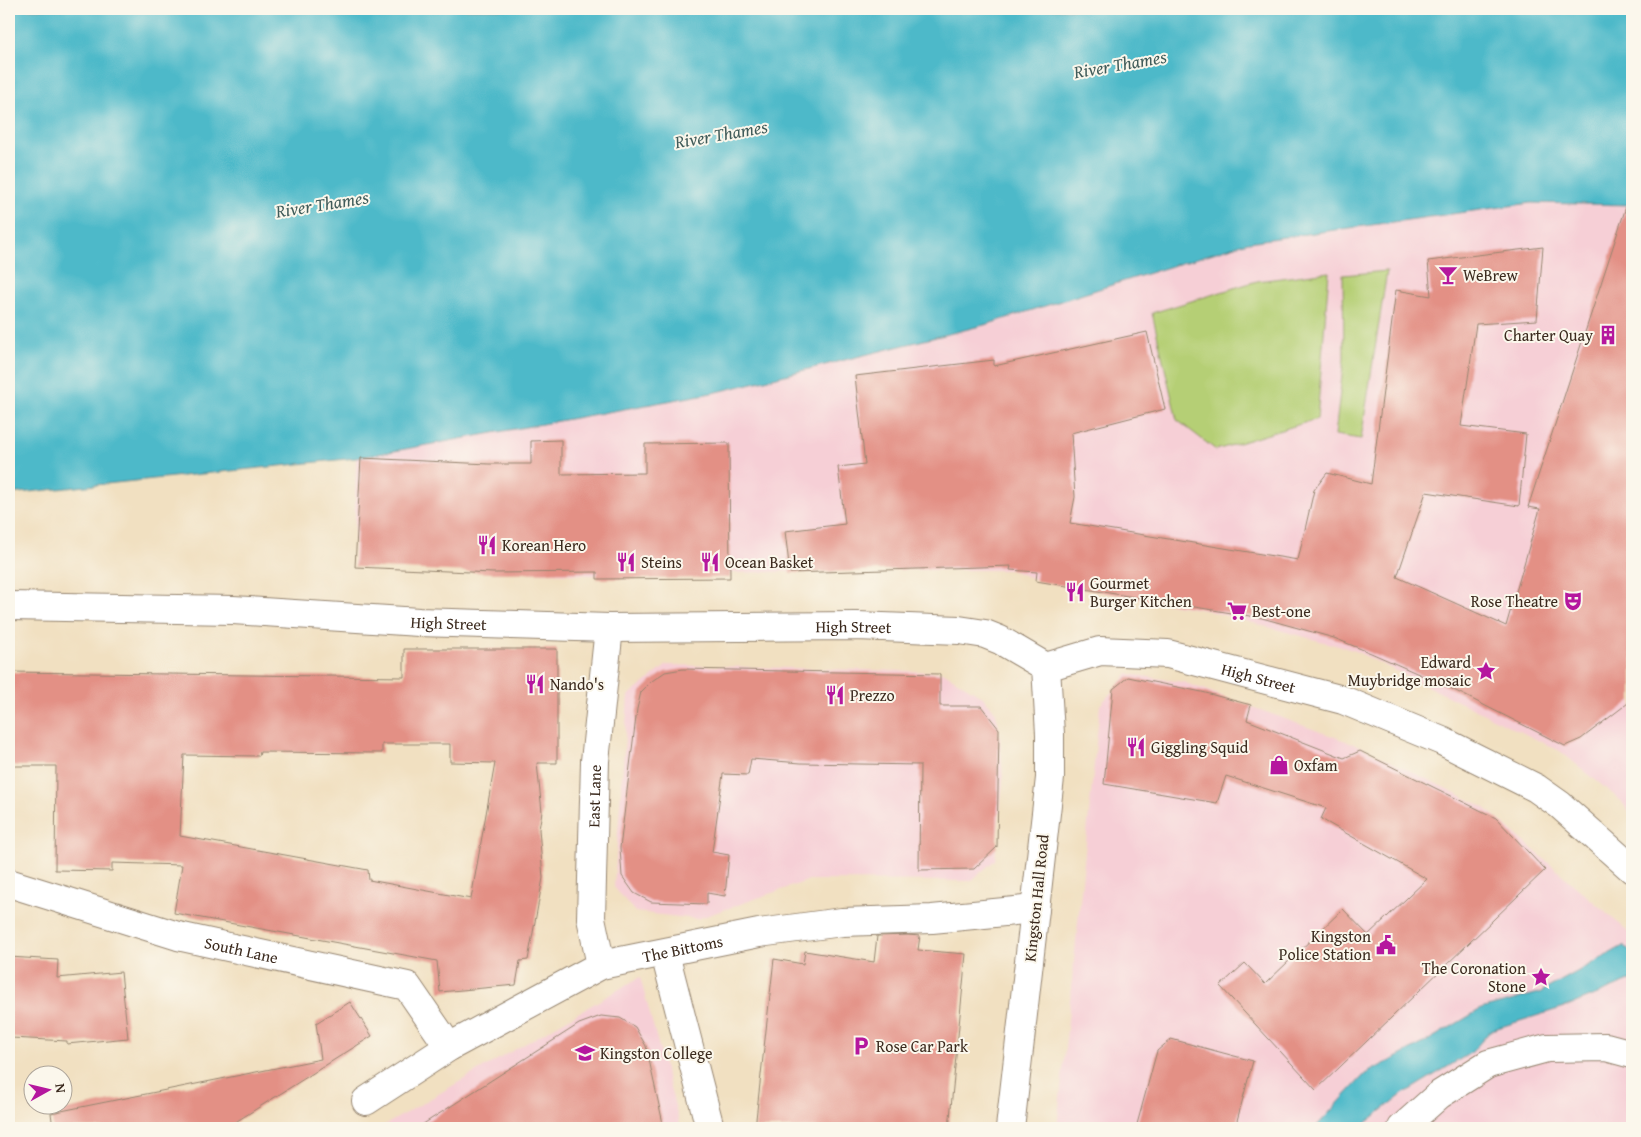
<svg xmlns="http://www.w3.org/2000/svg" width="1641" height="1137" viewBox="0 0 1641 1137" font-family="'Gentium Book Plus',serif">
  <rect width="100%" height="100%" fill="#fbf7ec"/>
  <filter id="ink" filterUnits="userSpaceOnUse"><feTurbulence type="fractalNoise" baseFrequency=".02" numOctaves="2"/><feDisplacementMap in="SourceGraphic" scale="10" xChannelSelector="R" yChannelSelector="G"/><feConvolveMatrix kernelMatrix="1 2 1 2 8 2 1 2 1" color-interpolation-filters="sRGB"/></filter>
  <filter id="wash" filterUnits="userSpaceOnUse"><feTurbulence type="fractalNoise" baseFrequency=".0096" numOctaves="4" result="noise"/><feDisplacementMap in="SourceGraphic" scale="20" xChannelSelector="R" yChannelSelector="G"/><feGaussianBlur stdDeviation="1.12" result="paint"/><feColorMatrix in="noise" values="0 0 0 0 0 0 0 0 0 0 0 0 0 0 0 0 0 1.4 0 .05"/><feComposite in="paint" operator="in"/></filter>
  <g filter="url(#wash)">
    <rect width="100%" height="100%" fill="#f1e0c1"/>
    <path fill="#f6cfd6" d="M1531 203 1632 205V815L1620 800 1560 751 1353 650 1205 610 1043 582 1010 570H841L616 576 354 565 356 458 717 392 988 324 1248 242Z
      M667 665 943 672 983 697 996 713 999 727 1003 780 995 860 971 881 810 880 697 919 635 912 614 887 628 696Z
      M1128 674 1183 682 1357 745 1484 807 1632 935V1128H1057L1100 705Z
      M640 977 681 1128H380Z"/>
    <path fill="#b5cf74" stroke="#787c49" d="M1387 271 1361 439 1335 435 1344 358 1343 275Z
      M1329 272 1317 419 1216 450 1177 420 1152 313 1257 281Z"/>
    <path fill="#4db9c9" stroke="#447274" d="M9 9H1632V205L1531 203 1248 242 988 324 717 392 356 458 9 494Z
      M1623 946 1632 953V980L1568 1006 1491 1030 1472 1052 1403 1094 1359 1128H1315L1365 1074 1422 1044 1481 1009 1539 993Z"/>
    <g id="blocks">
      <path fill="#e39085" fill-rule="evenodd" d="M1626 207 1632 208V700L1581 739 1565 746 1446 686 1371 653 1334 638 1262 618 1036 581 1037 572 1010 570 1011 566 790 573 785 531 845 524 838 467 865 464 855 376 994 360V366L1147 332 1165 409 1071 433 1075 497 1070 523 1298 560 1314 490 1327 473 1371 484 1396 290 1431 296 1428 261 1543 247 1537 320 1476 324 1461 426 1526 434 1519 506 1426 492 1397 577 1506 626 1540 509 1528 507Z
        M561 440V474L645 473V444L729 443 730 578 597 579V572L493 573 355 567 361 458 489 464H531V441Z
        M404 649H557V763H537L542 812 539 829 543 878 528 960 520 961 516 985 440 992 437 961 174 913 182 865 112 863V871L55 870 56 766H9V672L404 677ZM382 744H450V762L495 763 471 899 369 880 368 870 180 836 184 755 259 756 260 752 382 753Z
        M683 669 940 674V706H981L999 729 997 847 974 869 919 870 920 765 801 763 751 759 748 775 723 774 712 852 729 855 725 896 707 893V904L651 902 634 893 622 876 620 848 637 709 641 692 652 681 665 672Z
        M1128 677 1202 692 1251 705 1247 720 1344 758 1360 751 1496 818 1545 870 1316 1090 1220 986 1245 963 1265 984 1343 909 1368 935 1427 879 1321 819 1326 808 1226 776 1217 803 1104 784 1113 689Z
        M908 935 920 936 918 950 966 954 949 1128H755L774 959 803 964 805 951 874 962 877 936Z
        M9 957 58 960 57 978 121 972 128 1038 67 1044V1041L11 1038Z
        M350 1002 372 1036 226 1128H53L51 1113 321 1059 316 1023Z
        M601 1016 620 1018 635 1027 646 1046 664 1128H417L579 1024Z
        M1171 1039 1253 1061 1235 1128H1136L1157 1051Z"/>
    </g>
  </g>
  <g filter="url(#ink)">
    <use href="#blocks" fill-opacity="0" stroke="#968570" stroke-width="1"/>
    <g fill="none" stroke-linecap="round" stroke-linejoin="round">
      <defs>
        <g id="minor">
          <path id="s1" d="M1046 667 1100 651 1168 654 1343 700 1442 741 1536 788 1560 805 1632 869"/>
          <path id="s2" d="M9 883 178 936 407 986 449 1047"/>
          <path d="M665 954 710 1128"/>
          <path id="s3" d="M601 965 591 918 595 761 609 628"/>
          <path id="s4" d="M366 1101 449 1047 601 965 759 933 842 922 932 919 1035 909"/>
          <path d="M1402 1128 1439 1095 1488 1064 1547 1048 1606 1047 1632 1054"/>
        </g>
        <g id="major">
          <path id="s5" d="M9 606 233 610 419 622 609 628 857 626 959 630 985 634 1000 640 1046 667 1050 734V778L1010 1128"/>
        </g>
      </defs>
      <use href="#minor" stroke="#968570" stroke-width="30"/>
      <use href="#major" stroke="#968570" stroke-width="30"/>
      <use href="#minor" stroke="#fff" stroke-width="28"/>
      <use href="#major" stroke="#fff" stroke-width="28"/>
    </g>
  </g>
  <defs>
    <symbol id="bar-bare" viewBox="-9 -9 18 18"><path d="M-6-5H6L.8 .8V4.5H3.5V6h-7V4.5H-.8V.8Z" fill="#b5179e" stroke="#fbf7ec" stroke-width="2.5" paint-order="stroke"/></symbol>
    <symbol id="building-bare" viewBox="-9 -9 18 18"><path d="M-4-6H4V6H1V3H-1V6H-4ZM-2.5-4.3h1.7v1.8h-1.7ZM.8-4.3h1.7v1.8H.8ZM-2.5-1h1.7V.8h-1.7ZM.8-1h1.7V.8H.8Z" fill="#b5179e" stroke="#fbf7ec" stroke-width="2.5" paint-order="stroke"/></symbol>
    <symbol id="restaurant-bare" viewBox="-9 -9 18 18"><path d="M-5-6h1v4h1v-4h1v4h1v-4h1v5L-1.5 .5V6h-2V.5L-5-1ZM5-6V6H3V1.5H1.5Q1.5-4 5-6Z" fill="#b5179e" stroke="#fbf7ec" stroke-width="2.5" paint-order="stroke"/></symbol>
    <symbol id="theatre-bare" viewBox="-9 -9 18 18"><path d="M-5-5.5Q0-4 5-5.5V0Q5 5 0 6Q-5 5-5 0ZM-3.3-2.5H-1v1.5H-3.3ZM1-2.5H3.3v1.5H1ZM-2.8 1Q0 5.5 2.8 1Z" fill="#b5179e" stroke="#fbf7ec" stroke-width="2.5" paint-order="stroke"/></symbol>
    <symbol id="supermarket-bare" viewBox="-9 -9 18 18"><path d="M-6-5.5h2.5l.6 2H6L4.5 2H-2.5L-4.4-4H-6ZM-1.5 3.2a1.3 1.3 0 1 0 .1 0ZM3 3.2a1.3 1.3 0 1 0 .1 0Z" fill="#b5179e" stroke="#fbf7ec" stroke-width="2.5" paint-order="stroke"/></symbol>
    <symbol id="sight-bare" viewBox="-9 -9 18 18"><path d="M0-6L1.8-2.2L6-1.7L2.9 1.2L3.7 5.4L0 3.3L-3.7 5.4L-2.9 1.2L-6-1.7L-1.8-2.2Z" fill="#b5179e" stroke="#fbf7ec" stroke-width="2.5" paint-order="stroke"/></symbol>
    <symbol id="shop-bare" viewBox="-9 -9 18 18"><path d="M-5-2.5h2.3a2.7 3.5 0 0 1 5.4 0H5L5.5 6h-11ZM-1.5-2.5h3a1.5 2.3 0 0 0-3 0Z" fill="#b5179e" stroke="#fbf7ec" stroke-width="2.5" paint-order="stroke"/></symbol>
    <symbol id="civic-bare" viewBox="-9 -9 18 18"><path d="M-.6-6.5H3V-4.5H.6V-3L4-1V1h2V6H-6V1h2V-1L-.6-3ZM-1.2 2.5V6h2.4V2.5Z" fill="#b5179e" stroke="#fbf7ec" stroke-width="2.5" paint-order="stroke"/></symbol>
    <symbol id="parking-bare" viewBox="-9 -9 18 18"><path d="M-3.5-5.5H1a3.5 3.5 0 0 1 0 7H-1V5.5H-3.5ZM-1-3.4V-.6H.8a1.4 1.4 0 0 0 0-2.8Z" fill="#b5179e" stroke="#fbf7ec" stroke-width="2.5" paint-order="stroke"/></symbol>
    <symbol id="university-bare" viewBox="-9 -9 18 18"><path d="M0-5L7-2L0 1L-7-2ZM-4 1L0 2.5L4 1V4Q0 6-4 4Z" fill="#b5179e" stroke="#fbf7ec" stroke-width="2.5" paint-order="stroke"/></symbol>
  </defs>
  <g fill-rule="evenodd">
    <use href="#bar-bare" x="1434" y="261" width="28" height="28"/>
    <use href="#building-bare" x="1594" y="321" width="28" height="28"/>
    <use href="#restaurant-bare" x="473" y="531" width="28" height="28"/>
    <use href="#restaurant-bare" x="612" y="548" width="28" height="28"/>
    <use href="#restaurant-bare" x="696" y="548" width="28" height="28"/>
    <use href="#restaurant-bare" x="1061" y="578" width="28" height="28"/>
    <use href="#theatre-bare" x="1559" y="587" width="28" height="28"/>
    <use href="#supermarket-bare" x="1223" y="597" width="28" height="28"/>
    <use href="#sight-bare" x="1472" y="657" width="28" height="28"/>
    <use href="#restaurant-bare" x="521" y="670" width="28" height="28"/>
    <use href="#restaurant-bare" x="821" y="681" width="28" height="28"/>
    <use href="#restaurant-bare" x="1122" y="733" width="28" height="28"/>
    <use href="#shop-bare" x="1265" y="751" width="28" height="28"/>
    <use href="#civic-bare" x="1372" y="931" width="28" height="28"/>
    <use href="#sight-bare" x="1527" y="963" width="28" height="28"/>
    <use href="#parking-bare" x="847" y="1032" width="28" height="28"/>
    <use href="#university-bare" x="571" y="1039" width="28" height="28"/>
  </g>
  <g text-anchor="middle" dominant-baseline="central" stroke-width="4" stroke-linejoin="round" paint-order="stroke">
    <g font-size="16" fill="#3b2a1e" stroke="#fbf7ec" text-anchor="start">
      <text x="1463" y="275">WeBrew</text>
      <text x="1593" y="335" text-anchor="end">Charter Quay</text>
      <text x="502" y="545">Korean Hero</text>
      <text x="641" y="562">Steins</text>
      <text x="725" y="562">Ocean Basket</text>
      <text x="1090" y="583">Gourmet<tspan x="1090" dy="18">Burger Kitchen</tspan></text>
      <text x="1558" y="601" text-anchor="end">Rose Theatre</text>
      <text x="1252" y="611">Best-one</text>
      <text x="1471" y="662" text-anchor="end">Edward<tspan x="1471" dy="18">Muybridge mosaic</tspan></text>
      <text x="550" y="684">Nando's</text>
      <text x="850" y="695">Prezzo</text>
      <text x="1151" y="747">Giggling Squid</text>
      <text x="1294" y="765">Oxfam</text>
      <text x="1371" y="936" text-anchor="end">Kingston<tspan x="1371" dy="18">Police Station</tspan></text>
      <text x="1526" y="968" text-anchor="end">The Coronation<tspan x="1526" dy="18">Stone</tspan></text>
      <text x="876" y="1046">Rose Car Park</text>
      <text x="600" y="1053">Kingston College</text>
    </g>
    <g font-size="16" fill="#3b2a1e" stroke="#fbf7ec">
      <text stroke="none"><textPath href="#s5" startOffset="440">High Street</textPath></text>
      <text stroke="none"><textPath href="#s5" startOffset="845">High Street</textPath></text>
      <text stroke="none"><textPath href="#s1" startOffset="218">High Street</textPath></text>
      <text stroke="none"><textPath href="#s3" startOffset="170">East Lane</textPath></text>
      <text transform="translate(1036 898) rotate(-84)">Kingston Hall Road</text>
      <text stroke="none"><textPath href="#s4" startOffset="355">The Bittoms</textPath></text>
      <text stroke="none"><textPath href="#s2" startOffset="242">South Lane</textPath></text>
    </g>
    <g font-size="18" font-style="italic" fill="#415c5a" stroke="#fbf7ec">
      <text transform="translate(1120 64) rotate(-10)">River Thames</text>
      <text transform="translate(721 134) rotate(-10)">River Thames</text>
      <text transform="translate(322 204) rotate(-9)">River Thames</text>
    </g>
  </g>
  <rect width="1641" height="1137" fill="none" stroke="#fbf7ec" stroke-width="30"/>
  <g transform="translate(48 1090) rotate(82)"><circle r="24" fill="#fbf7ec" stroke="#aea59a"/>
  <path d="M0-4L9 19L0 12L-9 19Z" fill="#b5179e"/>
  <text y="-8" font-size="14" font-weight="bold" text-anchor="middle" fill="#3b2a1e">N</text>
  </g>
</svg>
